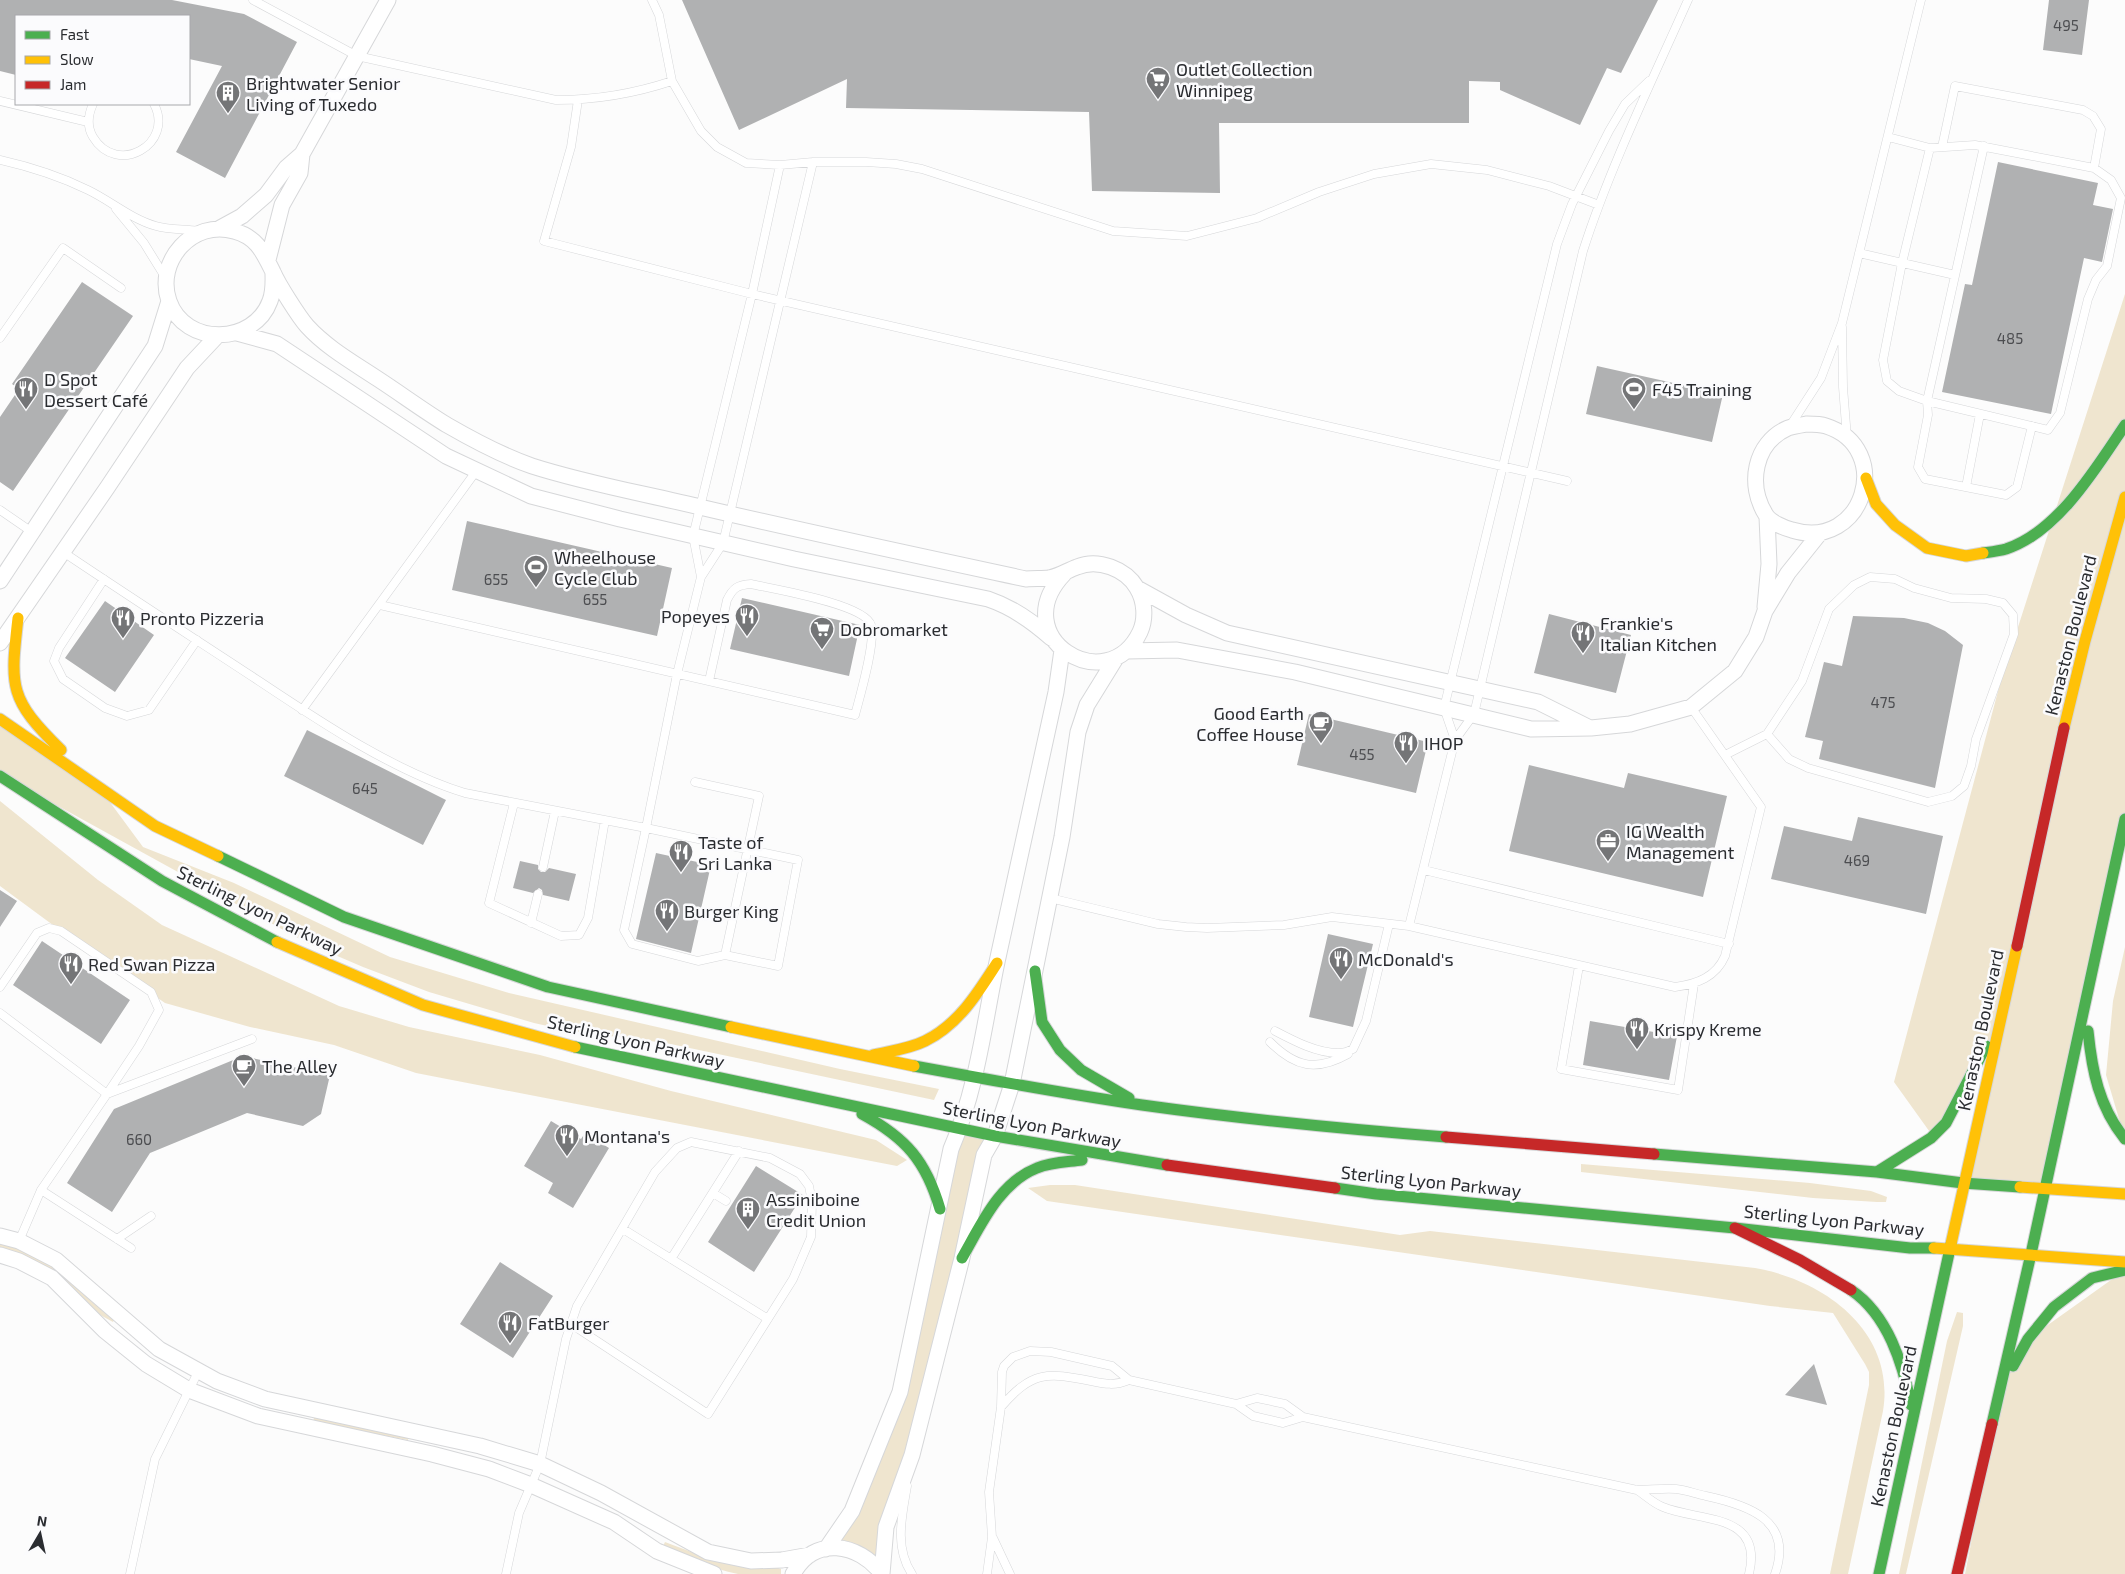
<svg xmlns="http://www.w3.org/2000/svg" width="2125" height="1574" viewBox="0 0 2125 1574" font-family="'Exo 2',sans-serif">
  <rect width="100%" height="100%" fill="#fcfcfc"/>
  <path fill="#efe5cf" d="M2125 294V824L2045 1190 1963 1183 2001 1018 1937 1142 1894 1082 2001 680Z
    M0 719 101 790 143 847 234 883 390 957 509 993 840 1069 939 1089 934 1100 666 1043 570 1031 534 1023 429 992 363 967 307 943 0 774Z
    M0 801 98 880 162 925 339 1006 409 1027 540 1055 671 1091 876 1140 907 1160 897 1166 416 1073 334 1045 250 1027 165 1003 61 931 0 886Z
    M2125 947V1139L2106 1075 2113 1001Z
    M960 1128 995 1136 882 1574 835 1547 900 1392Z
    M1581 1164 1810 1183 1871 1191 1887 1197 1886 1202H1877L1813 1198 1581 1172Z
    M1050 1185H1075L1400 1235 1430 1231 1755 1268C1825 1280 1896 1332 1883 1411L1848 1574H1830L1869 1385V1372L1865 1364 1833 1313 1770 1306 1047 1201 1028 1188Z
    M0 1241 39 1256 65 1273 114 1320 113 1322 102 1316 0 1248Z
    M2125 1270V1574H1965L2002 1386 2028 1339Z
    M1957 1312 1963 1313V1326L1906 1574H1899L1947 1341Z
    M314 1418H324L409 1436 408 1440 313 1422Z
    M665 1542C703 1557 737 1568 778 1568L781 1569V1574C767 1574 751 1574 738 1574 711 1569 688 1557 663 1546Z"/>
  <path fill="#b0b1b2" d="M0 0H172L244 14 297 42 225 178 176 152 222 66 189 59V16H16V75L0 71Z
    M682 0H1658L1621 73 1607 68 1580 125 1500 90V82L1469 81V123H1219L1220 193 1092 191 1089 112 846 108 847 79 739 130Z
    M2049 0H2089L2082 55 2043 50Z
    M1998 162 2098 183 2093 205 2113 209 2102 262 2084 258 2051 414 1942 392 1965 284 1972 285Z
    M82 282 133 316 13 491 0 482V417L19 389 12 384Z
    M1597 366 1723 394 1712 442 1586 414Z
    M467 521 672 568 657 636 452 590Z
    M742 598 860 625 849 676 730 649Z
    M105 601 154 635 115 692 65 658Z
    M1549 614 1631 635 1616 693 1534 673Z
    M1853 616 1904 618 1928 623 1945 631 1963 645 1935 788 1819 759 1823 741 1805 737 1824 662 1842 666Z
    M1309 714 1428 742 1416 793 1297 765Z
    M307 730 446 800 423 845 284 776Z
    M1529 765 1624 788 1628 773 1727 796 1703 897 1509 851Z
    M1858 817 1943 836 1926 914 1771 879 1784 826 1852 841Z
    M656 853 711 865 691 953 636 939Z
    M520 861 538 865V869L541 872H545L549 868 576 874 569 901 543 895 542 890 539 888 533 893 513 888Z
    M0 890 17 901 0 927Z
    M1328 934 1373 944 1353 1027 1309 1017Z
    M42 941 130 1000 101 1044 13 985Z
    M1590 1021 1677 1036 1669 1080 1583 1065Z
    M243 1056 330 1075 321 1114 303 1126 247 1113 150 1153 112 1212 67 1183 114 1109Z
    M551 1121 581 1139 585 1133 609 1148 573 1208 548 1193 553 1183 524 1166Z
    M756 1166 803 1195 754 1272 708 1242Z
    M500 1262 553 1296 513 1358 460 1324Z
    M1814 1364 1827 1405 1785 1395Z"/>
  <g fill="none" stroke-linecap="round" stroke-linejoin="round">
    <defs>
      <path id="lane" d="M253 0 357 56 556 100C597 100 633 94 672 81
        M652 0 659 15 672 81 701 131 717 147 746 163 780 165 813 162H866L896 164 922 169 1113 231 1187 236 1257 218 1319 192 1374 174 1431 164 1487 170 1549 186 1599 205
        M578 100 571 147 544 241 752 294 1567 481
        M0 101 88 122
        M93 104C88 115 87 127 93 137 117 177 175 144 154 104
        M1888 137 1930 148 1975 145 2094 168 2101 129 2093 116 2083 110 1955 86 1942 147
        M1984 146 1927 401 2048 430 2060 413 2088 299 2096 280 2107 266 2121 198 2111 180 2094 168
        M1930 148 1902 263 1883 360 1887 381 1899 391 1927 401 1928 415 1918 467 1925 479 2006 495 2017 487 2032 426
        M0 160C31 167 59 176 88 190 111 201 131 219 156 226 169 230 185 229 198 231
        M116 209 144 243 165 277
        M1859 253 1955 275
        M1842 327 1843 387 1847 438
        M0 338 63 248 121 288
        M1790 426 1821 378 1842 323 1921 0
        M1966 487 1980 414
        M0 510 32 532
        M63 552C127 595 192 637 256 679 319 721 393 771 465 793L646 828 677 674 701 577 723 543 813 162
        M701 577 693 536 752 294 780 165
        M104 579 59 648 54 661 63 679 105 708 127 716 149 710 197 640
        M380 605 855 715C860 696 876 642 871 625 865 604 773 589 751 584 737 585 733 588 727 600L709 681
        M302 710 477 470
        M1455 740 1444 708 1557 244 1572 204 1609 131 1625 104 1649 81
        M1725 755 1767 734 1802 681 1829 609 1854 585 1870 577 1895 579 1914 588 1951 598 1986 599 2003 603 2013 615 2014 634 1976 739 1971 766 1964 786 1952 796 1928 802 1808 768 1789 759 1767 734
        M695 782 759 796 725 955 778 966 798 860 646 828 624 930 632 944 698 961 725 955
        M514 803 489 903 561 936 579 935 588 918 605 820
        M543 867 555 811
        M1424 870 1729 944
        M1050 898 1158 924 1186 927 1207 928 1284 925 1332 917 1409 926 1675 987C1697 984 1716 977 1725 956L1761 807 1691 707
        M531 923 538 894
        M1409 926 1455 740 1474 714 1583 251C1610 167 1652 81 1688 0
        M1579 966 1561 1069 1678 1090 1694 984
        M0 987 37 933 49 928 61 931 151 992 159 1010 139 1046 107 1094 0 1013
        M1275 1031C1294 1041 1317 1053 1338 1053 1343 1053 1349 1051 1353 1049L1366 1021 1389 924
        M1270 1042C1295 1067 1316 1072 1348 1054
        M41 1190 131 1248
        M713 1193 726 1201
        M623 1229 768 1319
        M117 1239 151 1216
        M19 1241 41 1190 107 1094 252 1039
        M671 1259 739 1151
        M1236 1404 1257 1398 1285 1404 1303 1417 1637 1490C1650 1490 1663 1488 1676 1489 1686 1490 1696 1494 1706 1496 1748 1505 1794 1520 1775 1574
        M1001 1407C1032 1371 1047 1372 1091 1381 1105 1384 1115 1386 1129 1380
        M907 1486C902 1516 894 1547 912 1574
        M1637 1490C1645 1495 1654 1504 1663 1507 1699 1522 1764 1512 1749 1574
        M993 1538 1010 1574
        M130 1574 155 1459 198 1372
        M506 1574 519 1513 540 1464 566 1339 577 1306 655 1172 677 1148 691 1142 770 1158 800 1174 809 1186 812 1202 811 1237 793 1279 708 1414 571 1324
        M987 1574 992 1537 989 1492 1001 1407 1002 1372 1004 1366 1013 1357 1030 1351 1051 1352 1112 1366 1129 1380 1236 1404 1253 1416 1283 1423 1303 1417"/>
      <path id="street" d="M220 228 242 216 266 195 286 168 302 154 388 0
        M268 260 282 205 300 173 302 154
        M273 272C273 282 274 291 270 301 254 345 185 347 169 301 155 261 193 219 234 231 257 237 263 252 273 272 278 284 299 317 307 326 327 348 354 363 378 379 401 394 424 411 447 425 473 440 503 456 532 466 588 484 647 494 704 508 811 533 919 556 1026 579 1034 578 1042 579 1049 578 1060 576 1068 570 1077 567 1098 558 1126 569 1137 588 1145 601 1146 619 1140 632 1107 701 1004 637 1064 574
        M237 333 277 344 446 456 531 496 620 519 794 559 988 599C1012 607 1032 621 1051 638
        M1807 424C1813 424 1820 424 1826 426 1895 448 1864 552 1792 530 1784 528 1770 522 1766 515 1747 485 1754 443 1788 428 1794 426 1801 425 1807 424Z
        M0 581 155 346 169 301
        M1137 588 1186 615 1227 633 1538 702 1588 727
        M1765 607 1769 564 1767 517
        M0 643 107 488 187 368 217 336
        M1127 651 1177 650 1295 672 1531 729 1591 728 1630 724 1691 707 1735 671 1756 637 1765 611 1788 573 1820 533
        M0 1236 19 1241 56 1260 159 1349 217 1381 265 1399 480 1446 540 1464 601 1493 708 1552 751 1561 782 1560 810 1555
        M0 1255 19 1261 52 1278 105 1331 146 1364 189 1390 258 1416 432 1454 489 1469 531 1485 614 1522 657 1551 714 1574
        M826 1549 852 1511 900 1392 951 1149C977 1089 984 1025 997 962 1016 872 1037 782 1056 692L1062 650
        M793 1574C814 1535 859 1543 882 1574
        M882 1574 886 1527 912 1455 962 1258 984 1155 995 1136 1012 1084 1062 837 1078 732 1087 705 1116 658"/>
      <path id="fast" d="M1983 553C1990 552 1999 551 2006 549 2058 532 2096 468 2125 425
        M0 776 162 881 277 942
        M218 856 344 917 548 987 731 1027
        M1035 971 1042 1022 1060 1050 1081 1070 1129 1098
        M2088 1031C2092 1071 2099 1107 2125 1139
        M575 1047 995 1136 1167 1165
        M914 1066C990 1080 1066 1094 1142 1105 1242 1119 1345 1129 1446 1137
        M862 1114C906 1138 926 1161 940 1209
        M1654 1154 1877 1172 1963 1183 2020 1187
        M1877 1172 1931 1138 1946 1123 1986 1046
        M1335 1188 1376 1194 1735 1228 1910 1248H1934
        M962 1258C981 1225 999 1183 1037 1168 1051 1162 1067 1162 1082 1160
        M1851 1290C1888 1315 1903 1364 1911 1405
        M2013 1366 2028 1339 2054 1307 2092 1278 2125 1270
        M1992 1424 2031 1254 2125 819
        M1879 1574 1951 1244"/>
      <path id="slow" d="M1866 478 1876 504 1895 525 1927 548 1966 556 1983 553
        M18 618C10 688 9 699 61 750
        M0 719 155 826 218 856
        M2064 728 2085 641 2125 497
        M277 942 423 1005 575 1047
        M731 1027 914 1066
        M873 1055C890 1051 909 1049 925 1041 958 1025 978 993 997 963
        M2020 1187 2125 1194
        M1951 1244 2017 946
        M1934 1248 2125 1262"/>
      <path id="jam" d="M2017 946 2064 728
        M1446 1137 1654 1154
        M1167 1165 1335 1188
        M1735 1228 1800 1260 1851 1290
        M1957 1574 1992 1424"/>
    </defs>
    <use href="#lane" stroke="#d6d7d9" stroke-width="9"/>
    <use href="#street" stroke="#d6d7d9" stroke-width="17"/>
    <use href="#fast" stroke="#d6d7d9" stroke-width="13"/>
    <use href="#slow" stroke="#d6d7d9" stroke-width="13"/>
    <use href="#jam" stroke="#d6d7d9" stroke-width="13"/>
    <use href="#lane" stroke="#fff" stroke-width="8"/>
    <use href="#street" stroke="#fff" stroke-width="15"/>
    <use href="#fast" stroke="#4caf50" stroke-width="11"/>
    <use href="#slow" stroke="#ffc107" stroke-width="11"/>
    <use href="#jam" stroke="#c62828" stroke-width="11"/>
  </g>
  <defs>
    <symbol id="supermarket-pin" viewBox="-11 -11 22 30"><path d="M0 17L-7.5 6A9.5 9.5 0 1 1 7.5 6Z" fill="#747577" stroke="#fbfbfd"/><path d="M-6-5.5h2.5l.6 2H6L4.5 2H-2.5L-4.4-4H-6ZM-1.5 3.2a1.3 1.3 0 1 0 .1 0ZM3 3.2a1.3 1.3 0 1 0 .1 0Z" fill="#fff"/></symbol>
    <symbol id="building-pin" viewBox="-11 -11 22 30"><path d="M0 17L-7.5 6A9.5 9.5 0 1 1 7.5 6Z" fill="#747577" stroke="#fbfbfd"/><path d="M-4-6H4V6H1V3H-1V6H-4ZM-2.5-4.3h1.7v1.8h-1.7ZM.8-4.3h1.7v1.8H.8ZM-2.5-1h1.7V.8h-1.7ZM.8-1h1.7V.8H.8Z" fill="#fff"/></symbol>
    <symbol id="restaurant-pin" viewBox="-11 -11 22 30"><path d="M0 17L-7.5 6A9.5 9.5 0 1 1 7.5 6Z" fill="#747577" stroke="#fbfbfd"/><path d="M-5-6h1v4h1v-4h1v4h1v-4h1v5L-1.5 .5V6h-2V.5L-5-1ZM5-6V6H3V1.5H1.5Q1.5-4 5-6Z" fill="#fff"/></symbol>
    <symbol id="stadium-pin" viewBox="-11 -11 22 30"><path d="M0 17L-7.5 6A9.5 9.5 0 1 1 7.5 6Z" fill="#747577" stroke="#fbfbfd"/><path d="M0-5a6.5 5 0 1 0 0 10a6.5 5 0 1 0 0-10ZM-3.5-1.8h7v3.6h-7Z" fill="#fff"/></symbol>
    <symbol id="cafe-pin" viewBox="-11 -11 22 30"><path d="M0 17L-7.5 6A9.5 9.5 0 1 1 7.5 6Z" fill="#747577" stroke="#fbfbfd"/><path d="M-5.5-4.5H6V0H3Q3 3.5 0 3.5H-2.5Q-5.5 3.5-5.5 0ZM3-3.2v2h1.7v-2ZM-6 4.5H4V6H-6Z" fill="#fff"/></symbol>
    <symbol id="office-pin" viewBox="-11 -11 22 30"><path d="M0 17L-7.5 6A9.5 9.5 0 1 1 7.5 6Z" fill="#747577" stroke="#fbfbfd"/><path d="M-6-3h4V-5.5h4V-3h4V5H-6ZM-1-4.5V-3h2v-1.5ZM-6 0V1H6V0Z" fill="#fff"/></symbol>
  </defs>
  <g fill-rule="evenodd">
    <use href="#supermarket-pin" x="1144" y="65" width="28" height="38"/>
    <use href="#building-pin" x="214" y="79" width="28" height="38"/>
    <use href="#restaurant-pin" x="12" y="375" width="28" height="38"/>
    <use href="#stadium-pin" x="1620" y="375" width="28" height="38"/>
    <use href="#stadium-pin" x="522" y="553" width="28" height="38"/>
    <use href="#restaurant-pin" x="733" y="602" width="28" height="38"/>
    <use href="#restaurant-pin" x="109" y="604" width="28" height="38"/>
    <use href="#supermarket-pin" x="808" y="615" width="28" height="38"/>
    <use href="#restaurant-pin" x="1569" y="619" width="28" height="38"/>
    <use href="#cafe-pin" x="1307" y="709" width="28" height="38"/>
    <use href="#restaurant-pin" x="1392" y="729" width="28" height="38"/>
    <use href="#office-pin" x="1594" y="827" width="28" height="38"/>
    <use href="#restaurant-pin" x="667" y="838" width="28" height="38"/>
    <use href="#restaurant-pin" x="653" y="897" width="28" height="38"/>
    <use href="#restaurant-pin" x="1327" y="945" width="28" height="38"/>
    <use href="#restaurant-pin" x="57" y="950" width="28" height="38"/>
    <use href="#restaurant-pin" x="1623" y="1015" width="28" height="38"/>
    <use href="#cafe-pin" x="230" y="1052" width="28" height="38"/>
    <use href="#restaurant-pin" x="553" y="1122" width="28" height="38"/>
    <use href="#building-pin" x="734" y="1195" width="28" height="38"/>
    <use href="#restaurant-pin" x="496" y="1309" width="28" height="38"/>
  </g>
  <g text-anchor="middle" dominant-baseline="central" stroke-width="5" stroke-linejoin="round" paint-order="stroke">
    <g font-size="15" fill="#4c4d50">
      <text x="2066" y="25">495</text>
      <text x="2010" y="338">485</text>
      <text x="496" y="579">655</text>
      <text x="595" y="599">655</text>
      <text x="1883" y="702">475</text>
      <text x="1362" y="754">455</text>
      <text x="365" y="788">645</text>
      <text x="1857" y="860">469</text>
      <text x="139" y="1139">660</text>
    </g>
    <g font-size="18" fill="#2a2c30" stroke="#fbfbfd" text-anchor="start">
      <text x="1176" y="69">Outlet Collection<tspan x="1176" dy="21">Winnipeg</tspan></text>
      <text x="246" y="83">Brightwater Senior<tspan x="246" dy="21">Living of Tuxedo</tspan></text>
      <text x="44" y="379">D Spot<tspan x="44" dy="21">Dessert Café</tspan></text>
      <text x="1652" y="389">F45 Training</text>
      <text x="554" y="557">Wheelhouse<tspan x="554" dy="21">Cycle Club</tspan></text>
      <text x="730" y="616" text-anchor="end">Popeyes</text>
      <text x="140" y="618">Pronto Pizzeria</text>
      <text x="1600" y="623">Frankie's<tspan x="1600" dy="21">Italian Kitchen</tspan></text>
      <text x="840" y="629">Dobromarket</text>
      <text x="1304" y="713" text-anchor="end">Good Earth<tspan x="1304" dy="21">Coffee House</tspan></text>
      <text x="1424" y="743">IHOP</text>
      <text x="1626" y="831">IG Wealth<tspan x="1626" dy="21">Management</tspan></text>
      <text x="698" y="842">Taste of<tspan x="698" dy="21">Sri Lanka</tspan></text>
      <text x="684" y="911">Burger King</text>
      <text x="1358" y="959">McDonald's</text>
      <text x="88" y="964">Red Swan Pizza</text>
      <text x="1654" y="1029">Krispy Kreme</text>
      <text x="262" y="1066">The Alley</text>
      <text x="584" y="1136">Montana's</text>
      <text x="766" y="1199">Assiniboine<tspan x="766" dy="21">Credit Union</tspan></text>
      <text x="528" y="1323">FatBurger</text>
    </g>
    <g font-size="18" fill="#2a2c30" stroke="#fbfbfd">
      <text transform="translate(2070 635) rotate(-76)">Kenaston Boulevard</text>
      <text transform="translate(260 910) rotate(26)">Sterling Lyon Parkway</text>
      <text transform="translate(1980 1030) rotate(-78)">Kenaston Boulevard</text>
      <text transform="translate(636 1041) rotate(13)">Sterling Lyon Parkway</text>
      <text transform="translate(1032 1124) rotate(11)">Sterling Lyon Parkway</text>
      <text transform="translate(1431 1181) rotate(6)">Sterling Lyon Parkway</text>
      <text transform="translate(1834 1220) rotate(6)">Sterling Lyon Parkway</text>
      <text transform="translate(1893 1426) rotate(-78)">Kenaston Boulevard</text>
    </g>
  </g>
  <rect x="15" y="15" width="175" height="90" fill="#fbfbfd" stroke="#a7a8ab"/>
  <rect x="25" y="31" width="25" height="8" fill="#4caf50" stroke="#a7a8ab"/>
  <text x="60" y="40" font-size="15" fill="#2a2c30">Fast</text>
  <rect x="25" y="56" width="25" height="8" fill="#ffc107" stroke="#a7a8ab"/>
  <text x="60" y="65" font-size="15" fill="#2a2c30">Slow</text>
  <rect x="25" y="81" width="25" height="8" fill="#c62828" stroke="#a7a8ab"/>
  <text x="60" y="90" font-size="15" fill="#2a2c30">Jam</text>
  <g transform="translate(40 1534) rotate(9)" stroke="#fbfbfd" stroke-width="4" paint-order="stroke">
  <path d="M0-4L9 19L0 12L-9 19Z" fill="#2a2c30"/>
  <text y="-8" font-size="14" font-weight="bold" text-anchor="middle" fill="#2a2c30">N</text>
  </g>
</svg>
